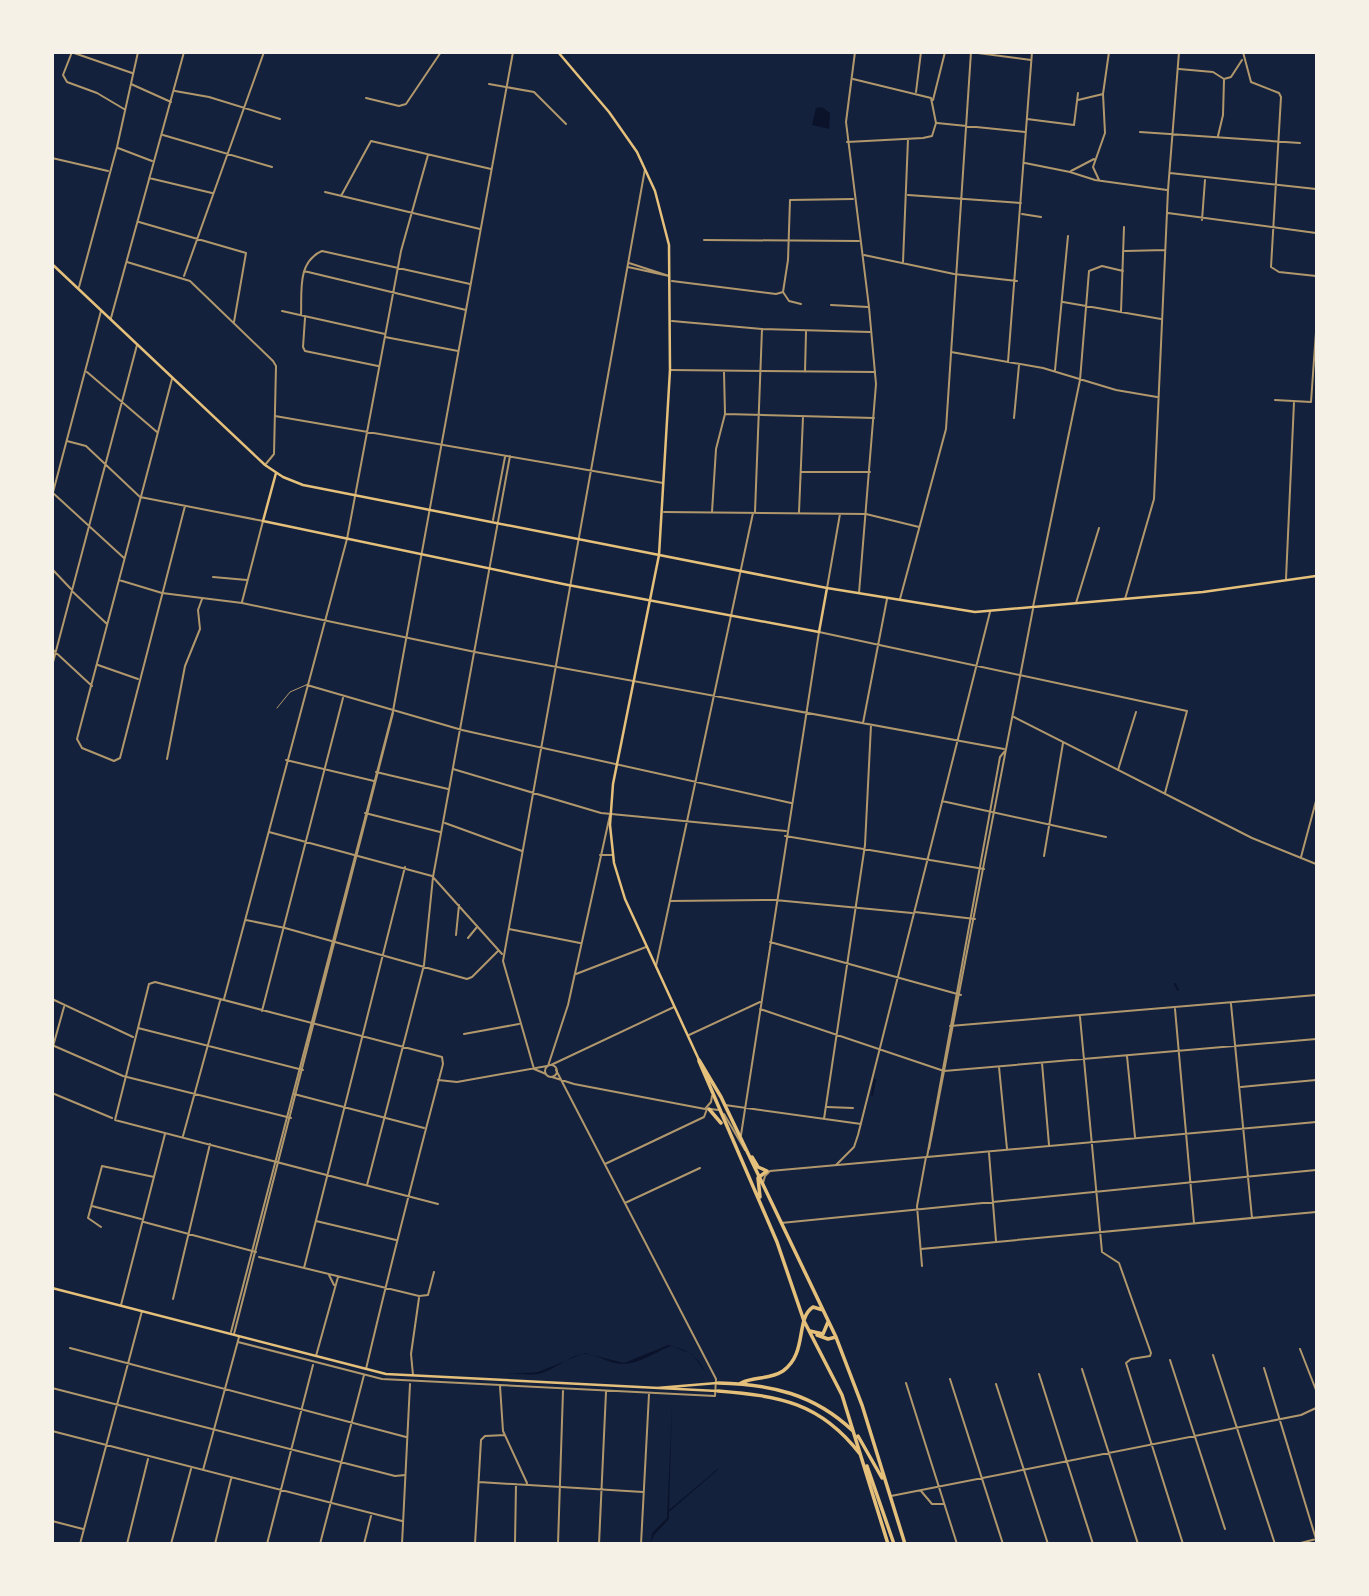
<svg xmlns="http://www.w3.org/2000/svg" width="1369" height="1596" viewBox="0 0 1369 1596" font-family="Montserrat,sans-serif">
  <rect width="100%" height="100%" fill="#14213d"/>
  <path fill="#0b132b" d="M822 107 830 113 829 129 812 125 816 108Z
    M668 1345C688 1350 697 1355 706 1373L692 1354 671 1346C655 1352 634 1368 615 1363 605 1361 594 1353 584 1354 567 1356 554 1371 538 1374 528 1376 516 1373 506 1374L538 1372 585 1353 624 1363Z
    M672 1405 669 1510 713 1473V1445V1472L720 1468 669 1512V1519L654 1535 651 1543 652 1533 667 1518Z"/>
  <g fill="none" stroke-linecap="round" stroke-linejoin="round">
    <path stroke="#0b132b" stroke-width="2" d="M1175 984 1178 990
      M872 1095 875 1080"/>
    <path stroke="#b1986c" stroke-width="1" d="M277 708 290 692 306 685"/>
    <path stroke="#b1986c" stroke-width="2" d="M72 52 63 75 67 82 97 93 124 109
      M970 52 1031 60
      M1243 52 1251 82 1279 93 1281 97 1271 267 1279 272 1316 276
      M74 53 132 73
      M1179 69 1213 72 1224 79 1231 77 1242 60
      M131 84 171 102
      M489 84 534 92 566 124
      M175 91 209 97 280 119
      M916 92 921 52
      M366 98 399 106 406 104 441 52
      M933 100 945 52
      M1078 100 1103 94
      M1027 119 1074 125 1078 93
      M937 123 1025 132
      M1140 132 1300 143
      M163 135 272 167
      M1218 136 1223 115 1224 80
      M847 142 923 138 932 136 936 123 931 98 853 79
      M118 148 152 161
      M52 158 108 171
      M1025 163 1070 172 1095 180 1167 190
      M1071 171 1094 159
      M1170 173 1316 189
      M149 178 212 193
      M1099 180 1093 167 1105 133 1103 94 1109 52
      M325 192 480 229
      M908 195 1021 203
      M341 196 371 141 491 169
      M1168 213 1316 233
      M1022 214 1041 217
      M1202 220 1205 180
      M139 222 246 253 234 322
      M704 240 859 241
      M1125 251 1165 250
      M864 255 954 274 1017 281
      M127 262 190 281 273 361 276 366 274 454 265 465
      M903 262 908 139
      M629 263 669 276
      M628 267 669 276
      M304 271 466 310
      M184 276 264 52
      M672 281 776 294 783 292 789 301 801 304
      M79 287 117 147 138 52
      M783 292 788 260 790 200 853 199
      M1063 302 1161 319
      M831 305 868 307
      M282 311 385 334
      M1121 312 1124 227
      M301 315C302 291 297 262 322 251L470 284
      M111 318 184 52
      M305 318 303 347 305 351 378 366
      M672 321 762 329 870 332
      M385 337 458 351
      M951 352 1043 368 1116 390 1157 397
      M1008 362 1032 52
      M671 370 875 372
      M1055 370 1068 236
      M87 372 157 432
      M805 372 806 332
      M172 379 77 739 82 748 114 761 120 758 185 506
      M1275 400 1311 402 1316 332
      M725 414 874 418
      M275 416 663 483
      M1014 418 1019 365
      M67 441 86 446 140 497 263 521 242 602
      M801 472H870
      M53 493 124 558
      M52 496 101 311
      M664 512 866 514 919 527
      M712 512 716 449 725 414 724 372
      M755 512 762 329
      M799 512 803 417
      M493 520 505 457
      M52 569 71 589
      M213 577 247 580
      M1286 579 1294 402
      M119 580 162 593 242 603 475 652 1004 749
      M827 588 840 514
      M73 592 107 624
      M900 599 946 429 971 52
      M1125 599 1154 499 1168 190 1179 52
      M1076 603 1099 528
      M1033 607 1080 380 1089 271 1102 266 1123 271
      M52 649 92 686
      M98 665 138 679
      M52 666 137 345
      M307 685 462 730 791 803
      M863 723 887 599
      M167 759 185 666 200 629 198 610 202 599
      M286 760 374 781
      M453 769 601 813 786 831
      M1118 770 1136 712
      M376 772 448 789
      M942 801 1106 837
      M365 813 440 832
      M445 823 522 851
      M269 832 432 876 502 954
      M785 836 984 869
      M600 855H612
      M1044 856 1063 743
      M1301 857 1316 801
      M670 901 775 900 912 913
      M915 912 975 919
      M246 920 285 928 467 979 472 977 498 951
      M509 929 580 943
      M456 935 459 905
      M468 938 477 927
      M770 942 961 995
      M656 966 753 513
      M576 974 646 947
      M52 999 133 1037
      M224 999 347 539 401 251 428 155
      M1231 1004 1252 1218
      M760 1009 944 1071 1316 1039
      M1175 1009 1194 1223
      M262 1011 343 698
      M1080 1017 1102 1252 1119 1263 1151 1353 1150 1356 1131 1359 1126 1363 1183 1544
      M950 1026 1316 995
      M138 1028 303 1070
      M464 1034 519 1024
      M689 1035 760 1002
      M52 1045 123 1076 291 1118
      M52 1050 64 1007
      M1127 1056 1135 1137
      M1042 1063 1049 1145
      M551 1065 674 1007
      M545 1071a6 6 0 1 1 12 0a6 6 0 1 1-12 0Z
      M548 1066 568 1005 610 815
      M999 1067 1007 1149
      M546 1074 534 1069 503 961 645 169
      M552 1077 574 1084 705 1109
      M438 1080 457 1082 547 1066
      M1241 1087 1316 1080
      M52 1093 112 1118
      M294 1094 424 1128
      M725 1105 861 1124
      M827 1107 853 1108
      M711 1109 718 1110
      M824 1119 865 845 871 725
      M741 1135 819 632 1187 711 1165 793
      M183 1136 220 1001
      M989 1153 996 1241
      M927 1157 1316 1122
      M605 1164 704 1117 707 1109
      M836 1165 854 1147 858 1135 990 612
      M367 1185 424 965 433 877 510 456
      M625 1203 700 1168
      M92 1206 141 1219
      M316 1221 396 1240
      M144 1222 256 1252
      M781 1223 1316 1170
      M101 1227 88 1218 102 1166 154 1177
      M921 1249 1316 1212
      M259 1257 419 1296 428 1295 434 1272
      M922 1266 917 1206 926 1157
      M304 1268 405 867
      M329 1275 334 1285
      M173 1299 210 1144
      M121 1305 165 1134
      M238 1342 382 1379 715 1396 716 1379 556 1070
      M70 1348 406 1437
      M1300 1349 1316 1390
      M1213 1355 1275 1544
      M316 1356 338 1277
      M1170 1360 1225 1529
      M1264 1368 1316 1539
      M366 1369C390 1267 416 1166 443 1064L442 1057 155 982 149 984 115 1120C223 1148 331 1176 438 1204
      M1082 1369 1138 1544
      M1039 1374 1093 1544
      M413 1375 411 1354 419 1298
      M950 1379 1003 1544
      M906 1383 957 1544
      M996 1384 1048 1544
      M500 1386 503 1431 527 1483
      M52 1388 395 1476 405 1475
      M52 1431 402 1521
      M203 1470 239 1337
      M479 1482 643 1492
      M921 1491 932 1504H944
      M891 1496 1301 1415 1316 1408
      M52 1521 83 1529
      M80 1544 142 1311
      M127 1544 148 1459
      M171 1544 191 1469
      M215 1544 231 1479
      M267 1544 313 1365
      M320 1544 364 1375
      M364 1544 371 1516
      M402 1544 410 1384
      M475 1544 481 1440 485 1436 505 1435
      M515 1544 516 1484
      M558 1544 563 1391
      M599 1544 606 1392
      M641 1544 649 1394
      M1297 1544 1316 1539"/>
    <path stroke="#b1986c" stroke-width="2" d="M855 52 846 122 869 307 876 384 859 593
      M1014 717 1252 838 1316 864
      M705 1109 711 1102 712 1096
      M724 1114 745 1150
      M929 1149 1033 609
      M763 1183 765 1176 770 1171 927 1157 1000 757 1005 751
      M231 1332 393 711 513 52
      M234 1334 393 713"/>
    <path stroke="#e5c07b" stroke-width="2.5" d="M52 264 265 465 283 477 303 485 827 588 975 612 1203 592 1316 576
      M276 473 263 521 568 585 819 632 827 588"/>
    <path stroke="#e5c07b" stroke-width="2.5" d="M558 52 609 112 637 152 655 191 669 245 670 370 659 555 613 784 610 825 614 863 625 899 699 1060
      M52 1288 386 1374 717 1391
      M657 1388 717 1383"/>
    <path stroke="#e5c07b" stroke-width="3.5" d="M699 1060 721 1097 836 1337 862 1405 905 1544
      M699 1061 777 1242 804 1321 842 1395 888 1544
      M709 1109 721 1123
      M752 1157 758 1167 767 1171 758 1178 760 1197
      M810 1331 823 1334 828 1322
      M817 1335 828 1339 836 1337
      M718 1383C771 1384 814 1394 853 1431
      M741 1383C755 1376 769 1380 783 1371 808 1353 795 1319 813 1307L823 1310
      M718 1391C779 1396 820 1402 860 1454
      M858 1436 882 1478
      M867 1466 894 1544"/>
  </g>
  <rect width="1369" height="1596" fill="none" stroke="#f6f1e7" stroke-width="108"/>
</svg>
